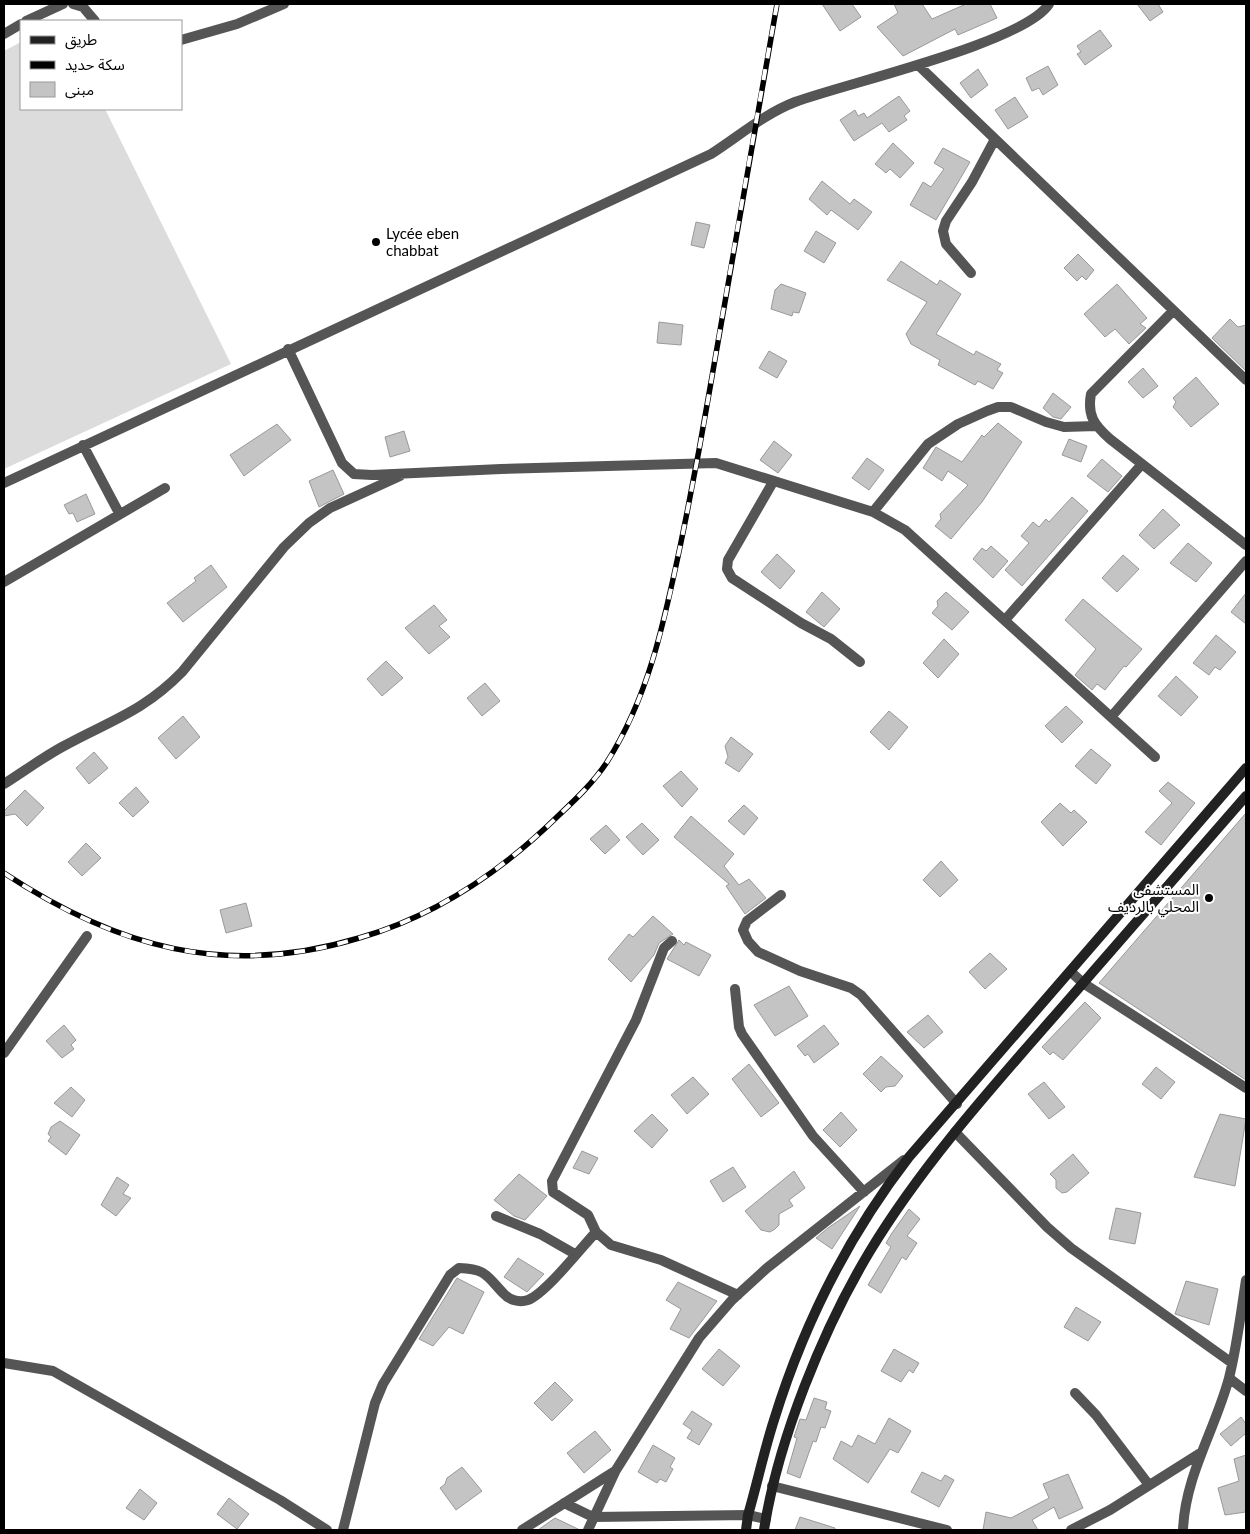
<svg xmlns="http://www.w3.org/2000/svg" width="1250" height="1534" viewBox="0 0 1250 1534" font-family="Lato,'Noto Sans Arabic',sans-serif">
  <rect width="100%" height="100%" fill="#fff"/>
  <path fill="#dcdcdc" d="M21 42V109H105L231 364 4 469V51Z"/>
  <path fill="#c4c4c4" stroke="#999" d="M822 4H852L861 17 840 31Z
    M894 4H922L932 19 966 4H990L997 18 958 35 955 29 903 56 877 27 898 13Z
    M1137 4H1158L1163 12 1150 21Z
    M1100 30 1112 46 1085 65 1077 54 1081 52 1077 46Z
    M1048 66 1058 85 1043 95 1039 88 1032 91 1026 78Z
    M978 69 988 85 971 98 960 83Z
    M899 96 910 111 904 116 907 120 889 132 882 123 854 141 840 120 855 110 858 116 864 113 867 118Z
    M1015 97 1028 117 1008 129 995 110Z
    M893 143 914 163 900 178 890 169 886 173 875 164Z
    M943 148 970 162 936 220 910 205 923 182 931 187 944 169 934 163Z
    M822 181 850 204 854 199 872 212 858 230 831 210 827 215 809 199Z
    M696 222 710 225 704 248 691 245Z
    M816 231 836 243 824 263 804 251Z
    M1078 254 1094 270 1086 280 1082 276 1077 281 1064 268Z
    M901 261 937 285 940 280 961 294 936 334 974 355 976 351 1001 364 997 370 1003 373 993 389 978 381 975 385 938 365 940 360 911 344 906 334 927 302 887 280Z
    M781 284 806 293 799 313 793 312 792 316 771 309 775 290Z
    M1117 284 1147 318 1140 324 1146 328 1129 344 1115 329 1105 337 1084 314Z
    M1230 319 1238 327 1246 325V371L1212 338Z
    M659 322 683 325 681 345 657 343Z
    M769 351 787 361 777 378 759 368Z
    M1143 368 1158 386 1143 398 1128 382Z
    M1196 377 1219 404 1191 427 1173 407 1176 402 1173 398Z
    M1053 393 1071 407 1061 419 1053 417 1043 408Z
    M998 423 1022 442 982 502 951 539 935 526 941 519 940 514 968 485 948 471 942 481 923 468 936 447 962 462 982 435 984 437Z
    M277 424 291 440 244 476 230 455Z
    M404 431 410 451 390 457 385 437Z
    M1069 439 1087 446 1081 462 1062 455Z
    M774 441 792 455 778 473 760 460Z
    M867 458 884 470 869 490 852 478Z
    M1102 459 1122 476 1108 492 1087 476Z
    M333 470 344 494 319 507 309 481Z
    M86 494 95 514 77 522 73 513 69 514 64 505Z
    M1072 497 1088 511 1022 586 1005 570 1029 543 1021 536 1033 522 1039 527 1046 519 1049 522Z
    M1163 509 1180 525 1154 549 1139 535Z
    M1188 543 1212 563 1196 582 1170 563Z
    M991 546 1008 561 993 578 973 559 982 548 986 551Z
    M777 554 795 571 780 589 761 572Z
    M1123 555 1139 569 1117 592 1102 578Z
    M211 565 227 587 183 622 167 603 196 581 194 578Z
    M822 592 840 609 824 627 806 612Z
    M946 592 969 612 952 630 932 613 938 606 937 601Z
    M1246 593V624L1231 612Z
    M1083 599 1142 649 1126 667 1124 666 1105 690 1097 684 1092 690 1075 675 1096 649 1065 620Z
    M434 605 447 620 439 626 450 637 429 654 405 628Z
    M1216 635 1236 652 1220 670 1215 667 1209 675 1193 663Z
    M944 639 959 654 938 678 923 663Z
    M386 661 403 678 382 696 367 679Z
    M1176 676 1198 697 1181 716 1158 696Z
    M485 683 500 701 482 716 467 698Z
    M1066 706 1083 722 1062 743 1045 726Z
    M889 711 908 727 889 750 870 732Z
    M183 716 200 737 176 759 158 738Z
    M731 737 753 754 739 772 725 763 728 757 725 746Z
    M1091 749 1111 765 1096 784 1075 766Z
    M94 752 108 768 89 784 76 768Z
    M681 771 698 789 682 807 663 786Z
    M1168 782 1195 803 1161 845 1145 832 1172 803 1159 791Z
    M136 787 149 802 133 817 119 803Z
    M25 790 44 808 27 826 15 814 4 816V811Z
    M1060 803 1071 813 1074 810 1087 822 1063 846 1041 822Z
    M744 805 758 818 744 835 728 821Z
    M1246 813V1080L1099 983Z
    M691 816 734 854 724 866 739 885 749 879 766 898 745 914 726 886 729 884 674 837Z
    M642 823 659 840 643 855 626 837Z
    M606 825 620 840 605 854 590 839Z
    M86 843 101 858 82 876 68 862Z
    M941 861 958 880 940 897 923 880Z
    M246 903 252 926 226 933 220 910Z
    M653 916 673 934 659 943 654 955 631 982 608 959 629 934 633 937Z
    M679 940 684 945 686 942 711 955 699 976 667 959Z
    M990 953 1007 969 985 989 969 972Z
    M789 986 808 1016 775 1036 754 1005Z
    M1085 1002 1101 1018 1063 1060 1053 1052 1050 1055 1042 1047Z
    M928 1015 943 1032 924 1048 907 1032Z
    M64 1025 76 1040 71 1045 74 1049 62 1058 46 1041Z
    M824 1025 839 1044 814 1063 808 1054 805 1056 797 1046Z
    M881 1056 903 1076 895 1086 886 1087 881 1092 863 1074Z
    M749 1064 779 1103 761 1117 732 1079Z
    M1156 1067 1175 1082 1161 1099 1142 1084Z
    M693 1077 709 1094 687 1114 671 1095Z
    M1044 1082 1065 1107 1049 1119 1028 1094Z
    M71 1087 85 1100 72 1117 54 1103Z
    M841 1112 857 1130 840 1147 823 1130Z
    M652 1114 668 1130 652 1148 634 1131Z
    M1220 1114 1246 1119 1235 1186 1194 1177Z
    M60 1121 80 1135 66 1155 48 1141 51 1137 48 1134 51 1127Z
    M582 1151 598 1158 589 1174 573 1168Z
    M1073 1154 1089 1173 1067 1192 1062 1193 1056 1188V1180L1050 1174Z
    M733 1167 746 1187 723 1202 710 1181Z
    M794 1171 805 1188 789 1200 793 1206 779 1214V1225L775 1229 770 1232 761 1230 745 1211Z
    M519 1174 547 1196 525 1220 514 1216 494 1200Z
    M117 1177 129 1185 123 1194 131 1198 116 1216 101 1205Z
    M860 1206 832 1249 816 1238 828 1228Z
    M1116 1208 1141 1213 1135 1244 1109 1239Z
    M909 1209 920 1219 907 1236 917 1243 906 1260 902 1257 881 1293 868 1285 891 1247 886 1243 892 1233Z
    M518 1258 544 1274 527 1292 504 1277Z
    M457 1278 484 1292 463 1334 449 1327 433 1346 419 1339Z
    M1186 1281 1218 1289 1209 1325 1175 1314Z
    M678 1282 717 1301 689 1338 670 1329 681 1309 666 1300Z
    M1076 1307 1101 1322 1088 1341 1064 1327Z
    M719 1349 740 1366 723 1386 702 1369Z
    M894 1349 919 1363 913 1373 909 1370 901 1382 881 1371Z
    M555 1382 573 1400 552 1421 534 1403Z
    M814 1398 827 1402 825 1409 831 1411 825 1428 821 1427 816 1442 813 1441 800 1478 787 1473 797 1438 794 1437 800 1419 806 1420Z
    M692 1411 712 1424 699 1445 687 1438 692 1430 683 1424Z
    M1241 1417 1246 1424V1433L1231 1446 1220 1434Z
    M889 1418 911 1431 898 1453 890 1449 868 1483 833 1459 841 1441 852 1447 858 1435 875 1444Z
    M595 1431 611 1450 584 1473 567 1453Z
    M653 1445 675 1458 670 1467 673 1469 666 1482 660 1479 657 1483 638 1472Z
    M1246 1455V1512L1225 1515 1218 1488 1239 1481 1234 1459Z
    M462 1467 482 1491 456 1510 440 1488 445 1484 447 1478Z
    M922 1472 941 1481 945 1475 954 1480 939 1507 911 1492Z
    M1068 1474 1083 1508 1059 1519 1054 1507 1032 1520 1038 1530H983L986 1512 1011 1518 1049 1498 1043 1484Z
    M140 1489 157 1503 144 1520 126 1508Z
    M229 1498 249 1514 237 1529 217 1514Z
    M800 1517 835 1528V1530H795Z
    M555 1518 580 1530H538Z"/>
  <g fill="none" stroke-linecap="round" stroke-linejoin="round">
    <path stroke="#555" stroke-width="10" d="M73 4 83 7 95 21
      M26 21 63 4
      M4 34 21 24
      M181 40 237 24 284 4
      M918 65 1246 380
      M971 273 946 244 943 231 946 221 972 182 995 139
      M1173 311 1091 394C1087 415 1094 425 1110 439L1246 545
      M288 349 342 463 354 474 372 475 501 469 716 463 873 512 905 530 1155 757
      M83 445 119 513
      M773 482 728 560 727 569 732 578 801 623 831 639 860 662
      M4 483 711 154C739 136 764 114 795 102 846 83 1024 43 1049 4
      M873 512 928 444 958 424 987 411 998 407H1011L1046 422 1064 427 1096 426
      M4 582 165 488
      M1005 620 1142 464
      M1111 717 1246 561
      M4 784C23 772 42 758 62 747 109 721 143 712 182 672L284 547 309 523 330 508 400 476
      M781 895 747 921 743 930 748 941 758 952 800 971 851 988 861 995 957 1104
      M672 941 664 948 636 1020 552 1181 553 1192 588 1215 596 1232 611 1245 661 1260 738 1295
      M1071 972 1083 983 1246 1088
      M735 989 739 1027 742 1034 813 1136 864 1192
      M4 1053 87 936
      M955 1132 1047 1227 1071 1248 1232 1363
      M496 1216 540 1234 575 1254
      M4 1363 53 1371 280 1500 327 1530
      M1229 1378 1246 1391
      M1075 1393 1096 1415 1149 1485
      M772 1486 947 1530
      M564 1503 593 1517 748 1515 766 1519
      M343 1530 375 1403 383 1384 450 1275 459 1268C486 1269 486 1275 503 1293 509 1300 519 1303 528 1300 545 1294 582 1247 596 1232
      M522 1530 615 1471
      M588 1530 616 1470 699 1338 732 1300 767 1268 904 1160
      M1071 1530 1110 1510 1202 1452
      M1183 1530C1185 1476 1215 1430 1229 1378 1237 1346 1241 1312 1246 1280"/>
    <path stroke="#222" stroke-width="10" d="M746 1530 748 1515C757 1484 764 1451 774 1420 804 1323 848 1236 909 1157L1246 768
      M764 1530C778 1440 823 1329 870 1251 924 1162 996 1083 1064 1005 1125 935 1185 866 1246 796"/>
    <defs>
      <path id="rail" d="M4 873C118 948 226 978 359 938 435 916 502 871 558 816 575 800 594 782 607 762 649 696 664 622 680 547 691 494 701 441 710 388 732 260 754 132 777 4"/>
    </defs>
    <use href="#rail" stroke="#000" stroke-width="5.5"/>
    <use href="#rail" stroke="#fff" stroke-width="4" stroke-dasharray="11" stroke-linecap="butt"/>
  </g>
  <g fill="#000" stroke="#fff" stroke-width="2">
    <circle cx="376" cy="242" r="5"/>
    <circle cx="1209" cy="898" r="5"/>
  </g>
  <g text-anchor="middle" dominant-baseline="central" stroke-width="4" stroke-linejoin="round" paint-order="stroke">
    <g font-size="15" fill="#000" stroke="#fff" text-anchor="start">
      <text x="386" y="233">Lycée eben<tspan x="386" dy="17">chabbat</tspan></text>
      <text x="1199" y="889" text-anchor="end">المستشفى<tspan x="1199" dy="17">المحلي بالرديف</tspan></text>
    </g>
  </g>
  <rect width="1250" height="1534" fill="none" stroke="#000000" stroke-width="10"/>
  <rect x="20" y="20" width="162" height="90" fill="#ffffff" stroke="#999999"/>
  <rect x="30" y="36" width="25" height="8" fill="#222222" stroke="#999999"/>
  <text x="65" y="45" font-size="15" fill="#000000">طريق</text>
  <rect x="30" y="61" width="25" height="8" fill="#000000" stroke="#999999"/>
  <text x="65" y="70" font-size="15" fill="#000000">سكة حديد</text>
  <rect x="30" y="82" width="25" height="15" fill="#c4c4c4" stroke="#999999"/>
  <text x="65" y="95" font-size="15" fill="#000000">مبنى</text>
</svg>
